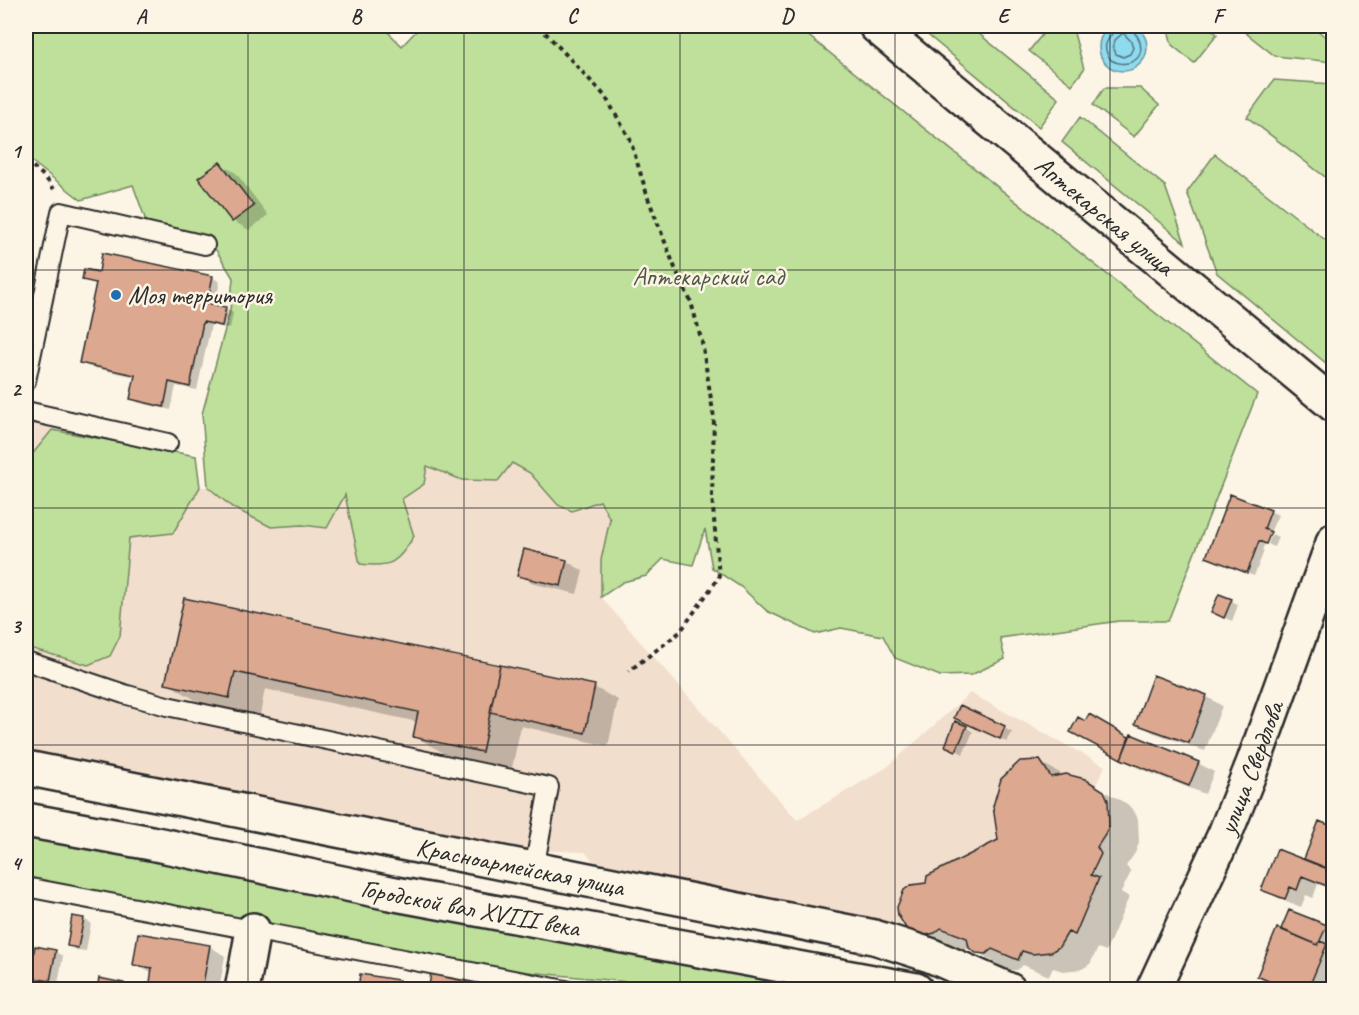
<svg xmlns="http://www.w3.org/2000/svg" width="1359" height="1015" viewBox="0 0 1359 1015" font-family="Caveat,sans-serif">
  <rect width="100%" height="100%" fill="#fcf5e5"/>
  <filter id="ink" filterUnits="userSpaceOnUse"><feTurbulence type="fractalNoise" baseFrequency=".0167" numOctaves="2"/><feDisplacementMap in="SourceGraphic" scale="12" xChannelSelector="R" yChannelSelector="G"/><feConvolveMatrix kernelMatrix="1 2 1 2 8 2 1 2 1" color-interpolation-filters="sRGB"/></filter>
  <g filter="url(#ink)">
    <path fill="#f2decc" d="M26 404 52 430 196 456 200 487H208L232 507 271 527 302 525 327 528 345 494 413 536 402 499 424 484 427 465 462 480 512 463 530 473 558 505 572 511 600 501 610 519 601 560V597L797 820 886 768 970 693 1105 766 1096 785 1074 775 1051 777 1040 760 1020 761 1001 779 993 806 998 840 927 876 926 883 911 885 904 890 897 907 898 915 902 925H893L593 861 585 852 494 849 26 753Z"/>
    <path fill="#bee09a" stroke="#748662" stroke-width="1.5" d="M26 26H382L402 46 421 26H796L1257 394 1168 621H1119L1000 638 1005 659 971 675 940 676 895 658 883 636 841 628 815 634 767 611 741 587 712 568 705 529 693 565 663 559 646 576 623 582 601 597V560L610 519 600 501 572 511 558 505 530 473 512 463 498 481 462 480 427 466 424 484 402 499 414 536C397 563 392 568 360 564L345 495 327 528 302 525 271 527 232 507 208 487 202 414 230 311 233 278 213 245 146 221 133 185 81 200 26 157Z
      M917 26H950L973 29 1059 99 1039 127Z
      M1049 26H1072L1084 69 1072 85 1029 51Z
      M1167 26H1207L1217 34 1194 63 1172 45Z
      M1237 26H1312L1333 43V62L1275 56Z
      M1274 80 1333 84V183L1247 117Z
      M1104 88H1140L1159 105 1134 137 1093 105Z
      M1080 117 1165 186 1185 243 1062 142Z
      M1215 154 1333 246V369L1217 273 1187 192Z
      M26 209 32 218V282L26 281Z
      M52 430 196 456 200 487 173 533 129 538 120 636 110 656 88 665 26 647V462Z
      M26 835 830 989H698L460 965 26 881Z"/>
    <path fill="#8edaef" stroke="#6694a1" stroke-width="1.5" d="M1099 47a24 24 0 1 1 48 0a24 24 0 1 1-48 0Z"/>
    <path fill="#0003" d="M220 164 236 173 268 215 249 230 233 221Z
      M100 274 212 277 220 282 214 307 226 309 233 313 230 329 211 325 197 390 176 386 171 410 139 403 132 399 136 377 89 367 81 363 97 285 84 279Z
      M26 282 55 297 43 347 26 343Z
      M1270 511 1278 515 1262 550 1264 551 1254 576 1215 560Z
      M1272 534 1278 537 1274 547 1268 544Z
      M525 551 567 561 583 571 577 594 535 584 519 575Z
      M185 599 594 687 618 700 608 746 521 726 512 768 445 754 414 736 418 722 265 689 260 715 197 701 167 683Z
      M1231 600 1238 605 1232 621 1221 616Z
      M1206 696 1222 706 1205 751 1152 732 1137 723Z
      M961 707 1012 732 1007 742 963 722Z
      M1089 716 1130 739 1198 763 1214 772 1205 794 1138 768 1072 731 1086 723Z
      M966 727 973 732 963 754 954 749Z
      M1040 762 1067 777 1095 786 1127 804 1134 811 1138 819 1139 843 1135 853 1126 866 1131 872 1121 892 1129 897 1106 951 1098 948 1090 964 1082 969 1063 971 1053 968 1049 976 1023 965 1017 970H1008L977 952 971 946 966 950 954 953 908 929 928 885 1000 841Z
      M1320 823 1334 829V890L1318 884 1313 898 1306 895 1301 907 1278 898 1263 889 1305 861Z
      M1290 912 1333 931 1327 946 1334 950V974L1327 990H1287L1259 975Z
      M83 919 91 923 86 951 76 950 69 945Z
      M209 946 225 956 219 990H150L153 974 134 964Z
      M55 952 63 956 58 984 38 981 31 977Z
      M398 981 413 990H359Z
      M124 984 131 990H98Z"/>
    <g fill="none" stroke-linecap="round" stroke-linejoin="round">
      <path stroke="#537179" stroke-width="1.5" d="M1115 26C1112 40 1098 42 1111 60 1124 68 1145 62 1140 43 1139 35 1132 33 1131 26
        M1123 33 1131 41 1133 48 1130 54 1123 57 1116 54 1113 47 1115 40Z"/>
    </g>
    <path fill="#dca890" stroke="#2b2b2b" stroke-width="1.5" d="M220 162 254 206 232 222 198 178Z
      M102 253 213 276 207 304 226 307 222 326 203 322 190 387 169 382 164 407 130 399 135 375 79 363 96 283 82 280 84 269 99 272Z
      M1230 494 1271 510 1264 529 1271 532 1266 544 1259 541 1247 573 1206 557Z
      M524 549 567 560 561 586 517 576Z
      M1219 594 1232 599 1224 618 1211 612Z
      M184 598 500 665 482 752 413 737 418 712 235 672 229 698 165 684Z
      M500 665 595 685 585 733 490 712Z
      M1153 675 1207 695 1189 743 1135 724Z
      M960 705 1005 726 1000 739 954 718Z
      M1089 714 1129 737 1121 759 1070 732 1078 717 1085 721Z
      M955 721 967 726 956 751 945 746Z
      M1131 734 1199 762 1189 786 1121 759Z
      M1040 760 1051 777 1066 774 1085 779 1104 791 1108 800 1109 825 1105 835 1097 847 1101 854 1091 875 1099 878 1075 935 1068 932 1059 947 1051 952 1032 954 1022 951 1018 960 992 949 986 954 976 953 969 948 967 938 941 928 935 933 922 936 907 930 898 915 897 907 904 890 911 885 926 883 927 876 998 840 993 806 1001 779 1020 761Z
      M1319 821 1334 827 1332 870 1304 859Z
      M1277 849 1333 871 1327 886 1302 876 1297 890 1290 887 1285 899 1261 890Z
      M1289 910 1327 925 1318 945 1281 929Z
      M72 916 84 918 78 948 67 946Z
      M1277 928 1318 945 1320 941 1327 944 1309 987 1304 985 1303 990H1289L1257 976Z
      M138 933 210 945 202 990H149L152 968 133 965Z
      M35 946 56 950 50 981 29 977Z
      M431 973 508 986V990H449L429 986Z
      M360 974 399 980 397 988 402 990H358Z
      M99 978 124 983 123 990H97Z"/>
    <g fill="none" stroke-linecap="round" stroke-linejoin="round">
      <defs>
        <path id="lane" d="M26 381 61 212 205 245
          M26 411 168 443
          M26 661 124 694 167 706 549 787 534 869
          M26 887 566 990"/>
        <g id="street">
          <path id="s1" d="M876 26 1334 405"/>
          <path id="s2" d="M26 768 874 937 930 955 1009 990"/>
          <path id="s3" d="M26 820 151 843 390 893 916 990"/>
          <path d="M242 990 253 930"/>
          <path id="s4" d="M1153 990 1225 834 1253 764 1334 540"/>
        </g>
      </defs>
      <use href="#lane" stroke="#2b2b2b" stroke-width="22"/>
      <use href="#street" stroke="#2b2b2b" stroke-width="38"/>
      <path stroke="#2b2b2b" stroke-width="4" stroke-dasharray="4.5 4.5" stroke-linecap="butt" d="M539 26 605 96 630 139 648 198 675 268 691 302 702 342 714 418 712 496 719 577 680 632 629 671
        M26 161 45 177 54 189"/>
      <use href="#lane" stroke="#fcf5e5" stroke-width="18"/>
      <use href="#street" stroke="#fcf5e5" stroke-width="33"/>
    </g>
  </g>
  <path fill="none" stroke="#2b2b2b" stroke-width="1.5" stroke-opacity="0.55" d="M248 26V990M464 26V990M680 26V990M895 26V990M1110 26V990M26 270H1334M26 508H1334M26 745H1334"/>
  <circle fill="#1f6fb2" stroke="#fcf5e5" stroke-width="2" cx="116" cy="295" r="6"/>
  <g text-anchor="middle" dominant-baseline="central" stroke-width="5" stroke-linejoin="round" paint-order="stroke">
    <g font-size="26" fill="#2b2b2b" stroke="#fcf5e5">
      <text stroke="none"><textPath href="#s1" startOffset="297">Аптекарская улица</textPath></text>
      <text stroke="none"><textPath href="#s4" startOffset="243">улица Свердлова</textPath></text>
      <text stroke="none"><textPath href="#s2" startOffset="504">Красноармейская улица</textPath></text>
      <text stroke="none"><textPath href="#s3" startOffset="453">Городской вал XVIII века</textPath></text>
    </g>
    <g font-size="26" fill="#505847" stroke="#fcf5e5">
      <text x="708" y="276">Аптекарский сад</text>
    </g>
    <g font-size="26" fill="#2b2b2b" stroke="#fcf5e5" text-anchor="start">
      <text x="128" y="295">Моя территория</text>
    </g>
  </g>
  <rect width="1359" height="1015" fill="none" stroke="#fcf5e5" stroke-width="66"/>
  <rect x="33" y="33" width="1293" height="949" fill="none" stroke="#2b2b2b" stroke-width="2"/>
  <g font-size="20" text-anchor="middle" font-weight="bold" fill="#2b2b2b">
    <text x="141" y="23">A</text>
    <text x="356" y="23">B</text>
    <text x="572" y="23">C</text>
    <text x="787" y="23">D</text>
    <text x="1003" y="23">E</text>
    <text x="1218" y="23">F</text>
    <text x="16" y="158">1</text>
    <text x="16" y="396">2</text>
    <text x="16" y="633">3</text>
    <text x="16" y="870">4</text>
  </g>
</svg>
